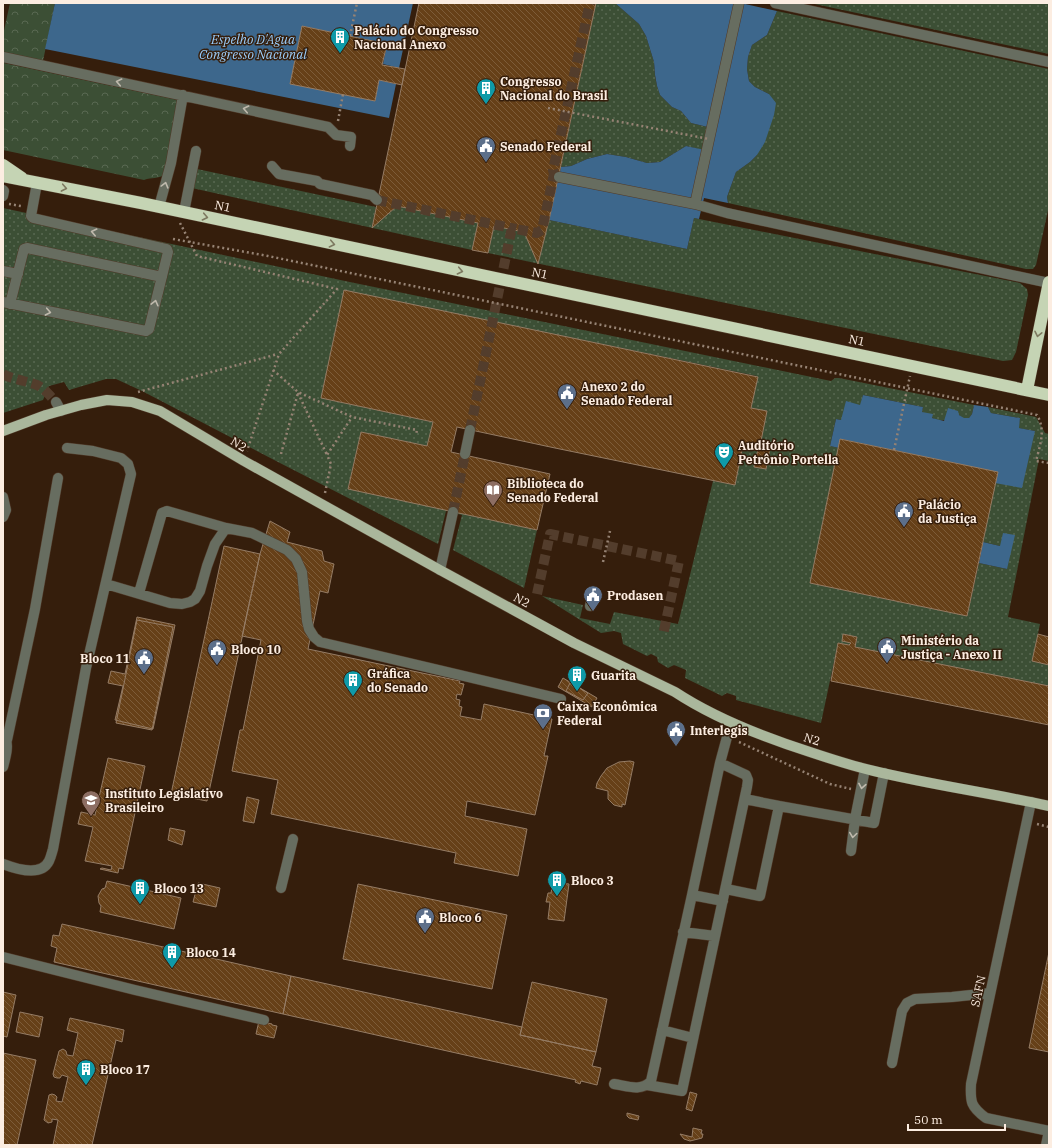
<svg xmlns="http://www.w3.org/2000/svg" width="1052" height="1148" viewBox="0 0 1052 1148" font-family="'IBM Plex Serif',serif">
  <defs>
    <pattern id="grass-dots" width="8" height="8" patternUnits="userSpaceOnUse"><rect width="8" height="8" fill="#3c4f35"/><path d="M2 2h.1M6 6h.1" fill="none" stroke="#596952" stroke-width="1.8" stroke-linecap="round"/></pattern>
    <pattern id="park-crowns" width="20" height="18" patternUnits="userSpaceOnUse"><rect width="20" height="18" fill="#3c4f35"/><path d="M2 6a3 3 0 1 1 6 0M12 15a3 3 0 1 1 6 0" fill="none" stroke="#596952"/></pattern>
    <pattern id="building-back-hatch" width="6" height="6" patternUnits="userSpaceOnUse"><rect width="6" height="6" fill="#664018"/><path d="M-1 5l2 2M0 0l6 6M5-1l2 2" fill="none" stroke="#7d5c39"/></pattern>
  </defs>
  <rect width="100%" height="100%" fill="#351e0c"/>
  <path fill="url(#grass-dots)" d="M596 3H615L639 24 646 36 654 62 655 76 657 86 660 95 672 107 681 111 691 123 716 129 711 152 686 146 660 162 647 163 626 157 607 154 587 159 571 166 561 167Z
    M810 3H1049V54Z
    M777 11 1049 69V206L1036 265 1033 269H1026L728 203 727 197 736 172 750 162 757 155 769 94 755 87 749 81 747 69 748 57 752 45 767 35Z
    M197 169 376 207 372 227 397 206 478 223 472 250 192 188Z
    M3 208 345 281 831 381 835 378H839L974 405 972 414 969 418H963L959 415C941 423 939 422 922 412L923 407 863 395 861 405 841 420 836 419 830 446 839 448 810 583 967 616 979 563 1007 569 1000 546 983 542 995 483 1035 431 1018 428 1020 418 991 413 988 407 1036 417 1045 433 1049 434V461L1039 459 1008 617 1040 624 1032 661 1049 665V686L855 647 857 637 844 634 843 640 851 643 849 645 838 643 821 723 736 700V696L727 693 722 696 685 678 686 670 674 665 668 668 658 662 657 657 651 654 647 656 623 644 621 633 614 631 601 633 542 596 583 605 580 618 610 624 614 612 678 624 713 481 735 485 743 445 758 449 754 467 766 469 771 443 761 441 767 411 751 408 757 376 344 291 321 398 433 422 427 446 361 432 348 488 537 530 524 588 453 550 462 515 446 511 438 544 278 462 142 391 116 379H106L69 390 64 382 49 386 43 400 3 413Z
    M694 218 1020 283 1027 289 1028 295 1016 352 1012 360 1003 361 488 253 494 226 524 232 538 263 549 220 687 249Z"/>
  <path fill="url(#park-crowns)" d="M10 3H55L43 61 3 52V35Z
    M4 63 178 100 164 175C158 179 152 177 144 180L3 150V65Z"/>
  <path fill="#3d678c" d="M55 3H413L399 68 383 64 387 44 302 26 375 101 379 80 396 84 389 118 45 49Z
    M615 3H745V4L777 11 767 35 752 45 748 57 747 69 749 81 755 87 769 94 776 103 774 115 765 142 757 155 750 162 736 172 727 197 728 203 704 198 699 219 694 218 687 249 549 220 561 167 571 166 587 159 607 154 626 157 647 163 660 162 686 146 710 151 716 129 691 123 681 111 672 107 660 95 657 86 655 75 654 62 646 36 639 24Z
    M863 395 923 407 922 412 933 414 932 418 944 421 948 408 958 411 959 415 964 418H969L972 414 974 405 988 407 991 413 1020 418 1019 428 1035 431 1022 488 995 483 997 472 841 439 839 448 830 446 836 419 841 420 846 401 860 405Z
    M1003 533 1015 535 1007 569 979 563 983 542 1000 546Z"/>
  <path fill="url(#building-back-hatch)" stroke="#957c65" d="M419 3H596L549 220 538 264 524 232 494 226 488 253 472 250 478 223 397 206 372 228Z
    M302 26 387 44 382 65 405 69 402 85 379 80 375 101 290 84Z
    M344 290 758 377 751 408 767 411 761 441 771 443 766 469 754 467 758 449 743 445 735 485 555 448 457 427 451 452 550 474 537 530 348 489 361 432 427 446 433 422 321 398Z
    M840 439 998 472 967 616 810 583Z
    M270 521 290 532 287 542 322 551 324 561 334 564 328 593 320 591 308 649 460 681 459 683 464 684 461 695 457 694 456 699 460 700 459 706 462 707 460 716 481 720 484 704 552 719 544 756H548L535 815 467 801 465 816 527 829 518 876 454 863 456 853 271 814 278 780 232 771 240 730H243L261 640 242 636 260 554Z
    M224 546 260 554 207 801 171 794Z
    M137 617 175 625 153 729 115 720 123 686 108 683 111 671 125 674Z
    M137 620 173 627 152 730 116 723Z
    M843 634 857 637 855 647 1049 686V725L831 681 838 643 849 645 851 643 842 641Z
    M1038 634 1049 637V665L1032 661Z
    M563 678 597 698 592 707 558 687Z
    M570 683 588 693 583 700 566 691Z
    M108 758 145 766 123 869 119 868 118 873 100 869 102 868 111 870 112 866 85 861 93 827 78 824 81 812 95 815Z
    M630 761 634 762 625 805 622 804V807L614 805 608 799V791L596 788 597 783 601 776 607 768 619 762Z
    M247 797 259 800 254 823 243 821Z
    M170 828 185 831 182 845 168 840Z
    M107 881 181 898 174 929 100 912 101 906 99 903 98 896 102 889 105 888Z
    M553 882 569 884 564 921 548 919 550 902H546L548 893H551Z
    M198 883 220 888 216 907 193 902Z
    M358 884 507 915 492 989 343 959Z
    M62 924 291 976 283 1014 54 962 57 948 51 946 53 935 59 936Z
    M1049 952V1052L1029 1048Z
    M291 976 522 1027 520 1035 596 1052 592 1066 601 1068 597 1085 581 1081 580 1084 575 1082 576 1080 283 1014Z
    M532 982 607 999 596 1052 520 1035Z
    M3 992 16 995 7 1037 3 1036Z
    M20 1012 43 1017 39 1037 16 1032Z
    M70 1018 124 1030 122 1042 116 1040 92 1145H53L58 1120 52 1119V1122L48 1123 44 1120 49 1095 52 1094 55 1095 57 1097 56 1101 62 1102 68 1077 62 1075 60 1078H57L54 1077 53 1074 59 1051 63 1049 66 1051 67 1055 73 1056 78 1033 67 1030Z
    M259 1021 272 1024V1025L277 1026 274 1038 256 1034Z
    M3 1053 36 1060 17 1145H3Z
    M690 1092 697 1094 692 1111 686 1109Z
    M627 1113 639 1116 638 1120 629 1118 627 1116Z
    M693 1128 702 1130 701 1134H703L702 1138 690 1141 684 1139 680 1134 692 1137Z"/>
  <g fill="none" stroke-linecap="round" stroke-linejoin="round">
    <path stroke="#533d2c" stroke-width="10" stroke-dasharray="10 5" stroke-linecap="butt" d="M559 177 554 174 553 170 590 3
      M377 200 516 229
      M3 374C11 379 27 381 37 385 44 388 50 396 56 402
      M470 430 511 232 516 229 537 233 542 230 554 174
      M453 512 465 454
      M537 594 550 534 679 561 663 635"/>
    <defs>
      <path id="minor" d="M775 3 1049 62
        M3 57 328 127 336 135 351 137 350 146
        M272 166 279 174 317 181 320 184 372 195 377 200
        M559 177 695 204 727 213 1049 283
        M3 190 4 191 3 196
        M695 204 739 3
        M159 207 171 163 183 95
        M184 212 196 151
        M3 271 18 274
        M3 302 146 331 149 329 168 252 167 249 33 218 31 216 37 183
        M10 304 24 249 27 248 162 277
        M56 402 61 411
        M465 454 470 430
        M3 497 6 510 3 517
        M440 570 453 512
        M106 584 170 603 182 604 190 602 195 599 200 591 207 566 215 544 226 528 252 533 287 550 296 559 302 572 307 621 309 629 314 637 320 642 561 699
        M139 593 162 513 167 511 226 528
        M590 606 593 593
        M7 740 35 609 58 478
        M3 767C6 756 9 746 5 734
        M745 799 779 806 874 823 884 773
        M1031 802 971 1084C970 1102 971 1107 986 1118L1049 1131
        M851 851 855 819 865 769
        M3 864C16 869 41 877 49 861 51 857 52 852 53 849L86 668 131 474 128 464 121 458 93 451 67 448
        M281 888 293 839
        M726 889 760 896 779 806
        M692 895 723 901
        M683 932 715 936
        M3 957 135 990 264 1020
        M662 1030 693 1038
        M892 1063 902 1011 907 1003 915 999 952 997 990 993
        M614 1084C627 1086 641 1092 651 1081L692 895 720 763 727 737
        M647 1085 682 1091 747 787 748 780 746 775 720 763
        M1046 1145 1049 1131"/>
      <path id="major" d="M3 431 46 415 81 405 107 400 132 402 160 411 244 461 440 570 574 643 675 692C716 719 763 737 810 752 831 759 852 766 874 771 932 785 991 793 1049 806"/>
      <path id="highway" d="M3 165 22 178
        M3 176 141 203 1049 395
        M1027 390 1049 282"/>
    </defs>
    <use href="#minor" stroke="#513b2a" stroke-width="11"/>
    <use href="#major" stroke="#513b2a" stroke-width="11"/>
    <use href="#highway" stroke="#513b2a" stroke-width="13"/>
    <path stroke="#968374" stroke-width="2.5" stroke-dasharray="2 3" stroke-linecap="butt" d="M350 36 357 3
      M338 121 343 94
      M9 204 21 206
      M180 223 197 256 337 289 279 354 247 451
      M173 239 268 256 1037 415C1046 430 1040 445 1036 461L1049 463
      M273 370 298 392 352 417 417 430 416 435
      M138 392 278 354
      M298 393 327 455
      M894 450 910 376
      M281 454 298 393
      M325 493 331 464 327 455 352 417
      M739 742 830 784 851 789
      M1037 824 1049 827"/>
    <use href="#minor" stroke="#676d60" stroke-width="10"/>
    <use href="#major" stroke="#aab79c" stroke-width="10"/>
    <use href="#highway" stroke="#c5d4b4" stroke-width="12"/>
    <path stroke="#968374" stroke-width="2.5" stroke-dasharray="2 3" stroke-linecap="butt" d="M548 108 709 139
      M603 562 610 531"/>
  </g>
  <defs><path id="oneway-chevron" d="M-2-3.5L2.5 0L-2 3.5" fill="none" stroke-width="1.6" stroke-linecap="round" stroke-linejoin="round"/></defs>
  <g stroke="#c0baad">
    <use href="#oneway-chevron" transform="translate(119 82) rotate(-168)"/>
    <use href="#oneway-chevron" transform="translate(246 109) rotate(-168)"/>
    <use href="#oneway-chevron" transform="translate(165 185) rotate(-75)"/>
    <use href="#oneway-chevron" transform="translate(94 232) rotate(-167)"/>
    <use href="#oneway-chevron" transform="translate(155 303) rotate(-76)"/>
    <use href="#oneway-chevron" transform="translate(48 312) rotate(11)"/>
    <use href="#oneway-chevron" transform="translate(862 786) rotate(100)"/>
    <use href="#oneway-chevron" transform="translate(853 835) rotate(98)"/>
  </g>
  <g stroke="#7d7960">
    <use href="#oneway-chevron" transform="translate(64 188) rotate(11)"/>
    <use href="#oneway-chevron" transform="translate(205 217) rotate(12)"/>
    <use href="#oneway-chevron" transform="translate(332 244) rotate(12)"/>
    <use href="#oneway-chevron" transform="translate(460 271) rotate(12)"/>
    <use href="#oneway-chevron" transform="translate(1038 334) rotate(102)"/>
  </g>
  <defs>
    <symbol id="building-pin" viewBox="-11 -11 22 30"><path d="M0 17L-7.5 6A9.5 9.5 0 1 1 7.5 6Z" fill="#0f9aa8" stroke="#351e0c"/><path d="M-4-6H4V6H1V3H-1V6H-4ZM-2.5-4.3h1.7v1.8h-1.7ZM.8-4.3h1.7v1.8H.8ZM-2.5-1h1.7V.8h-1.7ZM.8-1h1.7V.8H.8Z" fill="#fff"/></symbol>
    <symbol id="civic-pin" viewBox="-11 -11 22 30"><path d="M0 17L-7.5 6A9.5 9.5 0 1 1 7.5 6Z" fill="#5c6f8a" stroke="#351e0c"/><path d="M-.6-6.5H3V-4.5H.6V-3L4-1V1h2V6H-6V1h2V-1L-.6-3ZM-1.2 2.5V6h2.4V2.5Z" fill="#fff"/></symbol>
    <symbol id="theatre-pin" viewBox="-11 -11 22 30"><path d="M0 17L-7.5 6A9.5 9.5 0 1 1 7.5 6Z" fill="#0f9aa8" stroke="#351e0c"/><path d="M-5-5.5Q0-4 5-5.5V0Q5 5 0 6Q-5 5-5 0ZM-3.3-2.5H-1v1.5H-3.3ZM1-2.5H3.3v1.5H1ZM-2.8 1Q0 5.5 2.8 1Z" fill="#fff"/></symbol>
    <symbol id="library-pin" viewBox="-11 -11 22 30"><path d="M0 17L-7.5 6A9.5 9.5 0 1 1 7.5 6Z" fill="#8d6e63" stroke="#351e0c"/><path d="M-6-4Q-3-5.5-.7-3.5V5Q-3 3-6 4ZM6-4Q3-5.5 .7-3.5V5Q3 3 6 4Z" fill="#fff"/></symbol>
    <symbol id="bank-pin" viewBox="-11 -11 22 30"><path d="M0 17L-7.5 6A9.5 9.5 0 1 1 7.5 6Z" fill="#5c6f8a" stroke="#351e0c"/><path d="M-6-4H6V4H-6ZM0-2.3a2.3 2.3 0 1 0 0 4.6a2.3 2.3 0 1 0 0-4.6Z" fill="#fff"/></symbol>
    <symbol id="university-pin" viewBox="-11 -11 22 30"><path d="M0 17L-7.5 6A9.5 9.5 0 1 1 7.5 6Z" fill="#8d6e63" stroke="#351e0c"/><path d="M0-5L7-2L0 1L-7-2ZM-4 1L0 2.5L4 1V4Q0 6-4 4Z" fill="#fff"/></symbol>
  </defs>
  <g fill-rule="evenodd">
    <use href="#building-pin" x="329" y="26" width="22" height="30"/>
    <use href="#building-pin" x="475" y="77" width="22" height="30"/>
    <use href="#civic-pin" x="475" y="135" width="22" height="30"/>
    <use href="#civic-pin" x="556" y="382" width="22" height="30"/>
    <use href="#theatre-pin" x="713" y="441" width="22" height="30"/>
    <use href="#library-pin" x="482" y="479" width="22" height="30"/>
    <use href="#civic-pin" x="893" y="500" width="22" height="30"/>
    <use href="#civic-pin" x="582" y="584" width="22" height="30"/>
    <use href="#civic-pin" x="876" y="636" width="22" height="30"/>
    <use href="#civic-pin" x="206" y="638" width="22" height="30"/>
    <use href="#civic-pin" x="133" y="647" width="22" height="30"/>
    <use href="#building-pin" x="566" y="664" width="22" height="30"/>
    <use href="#building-pin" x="342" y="669" width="22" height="30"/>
    <use href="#bank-pin" x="532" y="702" width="22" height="30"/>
    <use href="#civic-pin" x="665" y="719" width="22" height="30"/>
    <use href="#university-pin" x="80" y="789" width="22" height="30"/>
    <use href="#building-pin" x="546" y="869" width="22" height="30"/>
    <use href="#building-pin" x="129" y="877" width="22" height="30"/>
    <use href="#civic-pin" x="414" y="906" width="22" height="30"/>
    <use href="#building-pin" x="161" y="941" width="22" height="30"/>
    <use href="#building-pin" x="75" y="1058" width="22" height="30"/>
  </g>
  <g text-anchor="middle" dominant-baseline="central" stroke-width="3" stroke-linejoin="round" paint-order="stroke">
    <g font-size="12" font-weight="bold" fill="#fcede1" stroke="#351e0c" text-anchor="start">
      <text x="354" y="30">Palácio do Congresso<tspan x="354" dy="14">Nacional Anexo</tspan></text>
      <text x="500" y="81">Congresso<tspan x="500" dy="14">Nacional do Brasil</tspan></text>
      <text x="500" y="146">Senado Federal</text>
      <text x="581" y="386">Anexo 2 do<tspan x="581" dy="14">Senado Federal</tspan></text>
      <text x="738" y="445">Auditório<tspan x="738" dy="14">Petrônio Portella</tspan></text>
      <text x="507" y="483">Biblioteca do<tspan x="507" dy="14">Senado Federal</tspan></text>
      <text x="918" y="504">Palácio<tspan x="918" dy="14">da Justiça</tspan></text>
      <text x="607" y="595">Prodasen</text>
      <text x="901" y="640">Ministério da<tspan x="901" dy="14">Justiça - Anexo II</tspan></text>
      <text x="231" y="649">Bloco 10</text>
      <text x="130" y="658" text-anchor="end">Bloco 11</text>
      <text x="367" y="673">Gráfica<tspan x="367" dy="14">do Senado</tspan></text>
      <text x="591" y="675">Guarita</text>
      <text x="557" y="706">Caixa Econômica<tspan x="557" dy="14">Federal</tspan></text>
      <text x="690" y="730">Interlegis</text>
      <text x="105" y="793">Instituto Legislativo<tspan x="105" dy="14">Brasileiro</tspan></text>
      <text x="571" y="880">Bloco 3</text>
      <text x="154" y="888">Bloco 13</text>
      <text x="439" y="917">Bloco 6</text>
      <text x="186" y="952">Bloco 14</text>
      <text x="100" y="1069">Bloco 17</text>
    </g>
    <g font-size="12" fill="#fcede1" stroke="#351e0c">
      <text transform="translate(223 206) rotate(12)">N1</text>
      <text transform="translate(540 273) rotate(12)">N1</text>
      <text transform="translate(857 340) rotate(12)">N1</text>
      <text transform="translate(239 444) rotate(31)">N2</text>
      <text transform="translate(522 600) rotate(29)">N2</text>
      <text transform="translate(812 739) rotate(18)">N2</text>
      <text transform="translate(978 991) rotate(-78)">SAFN</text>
    </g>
    <g font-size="13" font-style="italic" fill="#9bcefc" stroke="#351e0c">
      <text x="253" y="39">Espelho D'Agua<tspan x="253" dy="15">Congresso Nacional</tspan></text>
    </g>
  </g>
  <rect width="1052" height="1148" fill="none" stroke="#fcede1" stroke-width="8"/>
  <path d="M908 1124v6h97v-6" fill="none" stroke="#fcede1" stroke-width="2"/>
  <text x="914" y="1124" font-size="12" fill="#fcede1" stroke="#351e0c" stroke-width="3" paint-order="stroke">50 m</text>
</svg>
